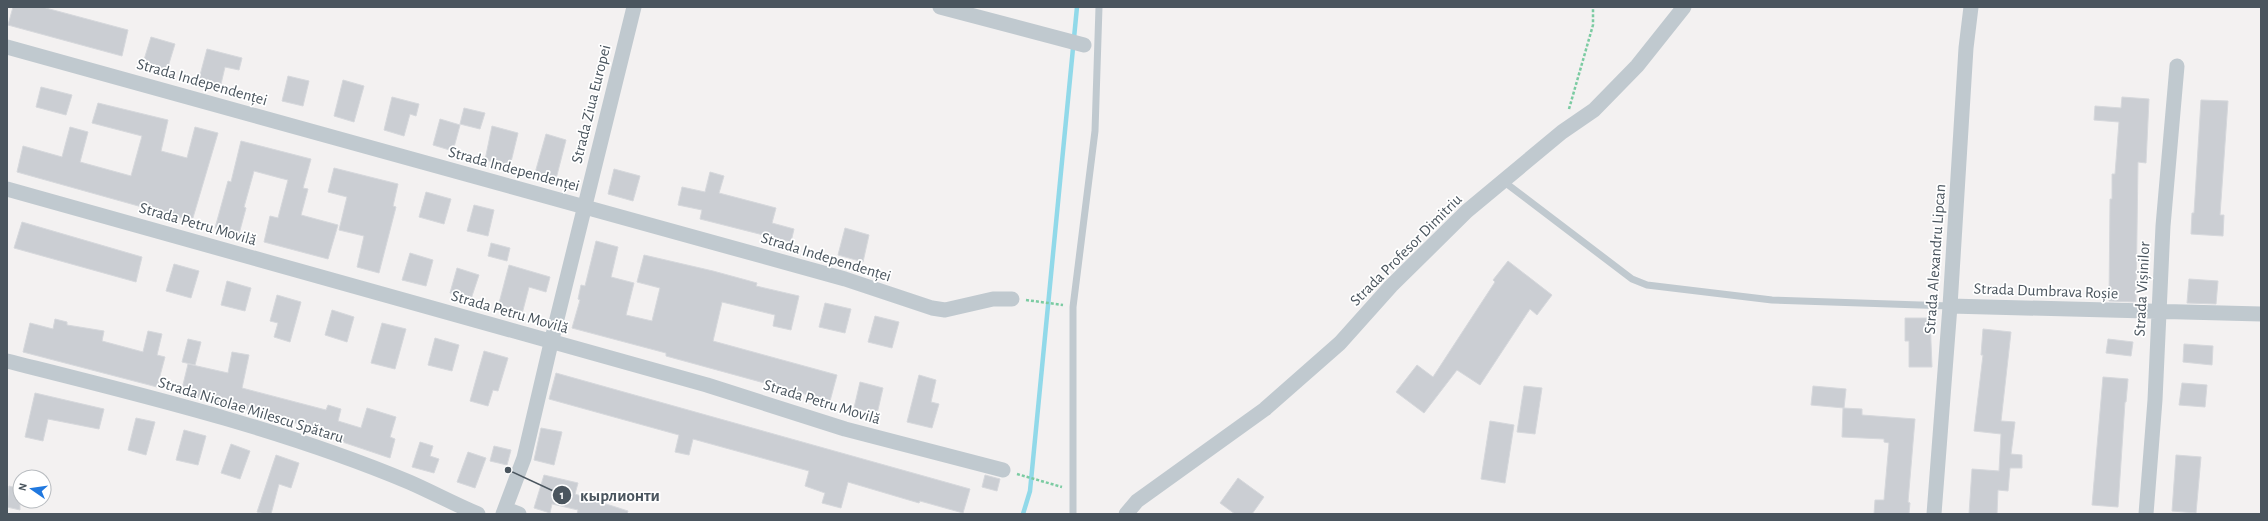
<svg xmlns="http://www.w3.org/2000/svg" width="2268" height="521" viewBox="0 0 2268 521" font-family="'Alegreya Sans',sans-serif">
  <rect width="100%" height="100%" fill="#f3f1f1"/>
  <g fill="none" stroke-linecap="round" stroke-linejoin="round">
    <path stroke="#91d9e9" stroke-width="4.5" d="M1023 514 1030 491 1077 7"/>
  </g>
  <path fill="#cbced3" stroke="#d6d8dc" d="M13 7H42L128 30 122 56 8 25Z
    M151 37 175 44 167 70 143 63Z
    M207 49 242 58 239 70 225 67 221 84 199 79Z
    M288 76 309 81 303 106 282 101Z
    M343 80 364 86 354 122 334 116Z
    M41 87 72 95 66 115 36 107Z
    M392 97 419 104 416 116 410 114 404 136 384 130Z
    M2122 97 2149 99 2146 163 2138 162 2136 302 2109 301 2110 199H2112V174H2115L2119 122 2094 120 2095 106 2121 108Z
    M2201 100 2228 101 2220 215H2224L2223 236 2191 234 2192 213H2194Z
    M98 103 168 120 161 151 187 158 195 127 218 133 192 221 17 172 23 146 62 157 70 127 88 132 80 162 131 176 142 136 92 123Z
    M464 108 485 113 480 129 460 124Z
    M440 119 460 125 453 151 433 145Z
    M492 126 518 133 510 166 485 160Z
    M546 134 566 140 556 179 535 173Z
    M241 141 311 159 303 188 308 189 301 215 338 225 328 259 264 242 270 216 278 218 288 180 280 178 254 171 244 207 246 208 239 234 215 228 228 181 231 182Z
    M334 168 398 184 393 206 396 207 379 273 357 267 364 236 339 230 347 197 328 192Z
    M614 169 640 176 633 201 608 194Z
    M710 172 724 176 719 193 776 208 772 223 794 229 791 242 700 219 702 210 678 205 682 187 705 192Z
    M426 192 451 199 444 224 419 217Z
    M474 205 494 210 488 236 467 231Z
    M22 222 142 257 136 282 14 248Z
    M845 228 869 235 863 262 838 255Z
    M596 241 618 247 611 277 634 283 626 315 652 321 660 288 637 282 644 255 713 271 757 283 756 286 799 296 791 330 773 326 775 315 722 302 713 341 837 375 830 401 666 356V353L572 328 580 300 578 299 581 285 585 286Z
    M491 243 510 248 507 261 488 256Z
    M410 253 433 260 426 286 402 280Z
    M1508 261 1552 295 1537 315 1530 309 1480 385 1457 370 1424 413 1396 392 1417 365 1433 377 1495 282 1493 280Z
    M174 264 199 271 191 298 166 291Z
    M509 265 550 277 546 292 529 287 522 314 498 307Z
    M457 268 479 275 471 299 450 293Z
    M2189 279 2218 281 2216 304 2187 303Z
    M227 281 251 288 245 311 221 305Z
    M277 295 301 302 290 342 274 337 278 323 270 321Z
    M825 303 851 309 845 333 819 327Z
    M332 310 354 317 347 342 325 335Z
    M875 316 899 322 892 348 868 342Z
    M1905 318H1930L1932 367H1909V341H1905Z
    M55 319 67 322V325L104 331 102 341 143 352 148 331 162 334 157 355 165 357 157 387 23 352 30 323 53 329Z
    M382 323 406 329 395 369 371 363Z
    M1983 329 2011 332 2001 421 2015 422 2011 454 2022 455V468H2010L2008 491 1998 490 1997 514H1969L1972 469 1999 471 2001 434 1974 431 1983 355H1981Z
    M435 338 459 345 452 371 428 365Z
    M188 339 201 342 195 365 182 362Z
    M2108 339 2133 342 2131 356 2106 353Z
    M2184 344 2213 346 2212 365 2183 362Z
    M484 351 508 358 498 391 493 390 488 406 470 401Z
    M232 352 249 355 242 388 326 410 328 405 341 409 338 421 361 428 367 408 396 417 390 437 395 439 390 458 298 427 299 424 181 393 188 364 228 373Z
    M556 373 970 489 963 513 920 501 919 503 848 482 841 508 822 503 825 493 805 486 809 471 693 439 689 455 675 452 679 435 549 399Z
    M919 375 936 380 931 402 939 404 932 428 907 422Z
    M2103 377 2128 379 2126 402H2125L2118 507 2092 505Z
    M860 382 883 388 877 414 854 408Z
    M2182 383 2207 385 2205 407 2179 405Z
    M1524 386 1542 388 1535 434 1517 432Z
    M1813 386 1846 389 1844 408 1811 405Z
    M35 393 104 409 99 429 48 419 43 441 25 437Z
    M1843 408 1862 409V415L1915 419 1908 502 1910 503 1909 514H1874L1875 500H1884L1889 443 1884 442V439L1842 437Z
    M136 418 155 422 146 455 128 450Z
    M1490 421 1514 425 1505 483 1481 479Z
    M541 428 562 432 554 465 534 460Z
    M184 430 206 436 198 465 176 460Z
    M420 442 433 446 430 456 439 459 434 473 412 467Z
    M231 444 250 451 240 479 221 473Z
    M494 446 511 450 507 465 490 461Z
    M468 452 486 458 475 488 457 482Z
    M276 455 299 463 291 488 279 484 271 514H265L257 512Z
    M2176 455 2201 457 2196 513 2172 511Z
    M544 475 578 483 575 494 628 511 627 514H577L578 510 552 504 550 513 534 508Z
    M985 475 1000 479 997 491 982 487Z
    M1238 478 1264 497 1252 514H1235L1220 503Z
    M9 486 20 489V510L7 507Z"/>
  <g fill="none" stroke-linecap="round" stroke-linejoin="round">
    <path stroke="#7bcba2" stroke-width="2.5" stroke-dasharray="3 2" stroke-linecap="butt" d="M1569 109 1593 25V7
      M1026 300 1063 305
      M1017 474 1062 487"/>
    <path stroke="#c0c9cf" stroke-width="7" d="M1503 181 1632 279 1647 285 1772 300 1950 306
      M1073 514V307L1095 131 1099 7"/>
    <path stroke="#c0c9cf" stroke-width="15" d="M940 7 1084 45
      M7 47 845 279 932 308 945 310 993 299H1012
      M7 189 707 385 845 429 1003 470
      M1950 306 2261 314
      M7 361C142 395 280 428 409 482 432 492 454 504 478 514
      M506 509 519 514
      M503 514 524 458 551 343 634 7
      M1126 514 1137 501 1265 409 1340 343 1391 286 1467 211 1562 132 1594 110 1637 66 1684 7
      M1934 514 1950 306 1966 48 1971 7
      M2146 514 2155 400 2163 226 2177 66"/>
  </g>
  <g text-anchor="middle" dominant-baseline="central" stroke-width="3.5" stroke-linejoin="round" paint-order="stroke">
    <g font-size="16" fill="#4a555e" stroke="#fff">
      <text transform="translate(202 82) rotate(16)">Strada Independenței</text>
      <text transform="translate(591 104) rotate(-76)">Strada Ziua Europei</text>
      <text transform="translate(514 169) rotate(15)">Strada Independenței</text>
      <text transform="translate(198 224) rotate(16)">Strada Petru Movilă</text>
      <text transform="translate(1406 250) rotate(-45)">Strada Profesor Dimitriu</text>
      <text transform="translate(826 257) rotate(17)">Strada Independenței</text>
      <text transform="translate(1935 259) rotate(-86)">Strada Alexandru Lipcan</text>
      <text transform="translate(2142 289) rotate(-87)">Strada Vișinilor</text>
      <text transform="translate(2046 291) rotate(2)">Strada Dumbrava Roșie</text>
      <text transform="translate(510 312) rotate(16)">Strada Petru Movilă</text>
      <text transform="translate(822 402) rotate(17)">Strada Petru Movilă</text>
      <text transform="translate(251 410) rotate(17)">Strada Nicolae Milescu Spătaru</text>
    </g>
  </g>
  <path fill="none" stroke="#4a555e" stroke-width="1.5" d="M508 470L562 495"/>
  <g fill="#4a555e" stroke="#fff" stroke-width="1.5">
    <circle cx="508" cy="470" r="4"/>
    <circle cx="562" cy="495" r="10"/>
  </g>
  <g font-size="12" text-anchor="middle" font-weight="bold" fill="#fff">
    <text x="562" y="499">1</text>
  </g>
  <g font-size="17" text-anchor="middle" font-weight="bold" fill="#4a555e" stroke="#fff" stroke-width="3.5" stroke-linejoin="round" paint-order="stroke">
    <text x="620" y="501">кырлионти</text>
  </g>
  <rect width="2268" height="521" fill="none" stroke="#4a555e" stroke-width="16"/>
  <g transform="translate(32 489) rotate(283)"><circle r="19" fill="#ffffff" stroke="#b7bbbf"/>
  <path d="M0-3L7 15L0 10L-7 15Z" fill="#2078df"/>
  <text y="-6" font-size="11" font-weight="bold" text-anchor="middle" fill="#4a555e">N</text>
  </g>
</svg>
